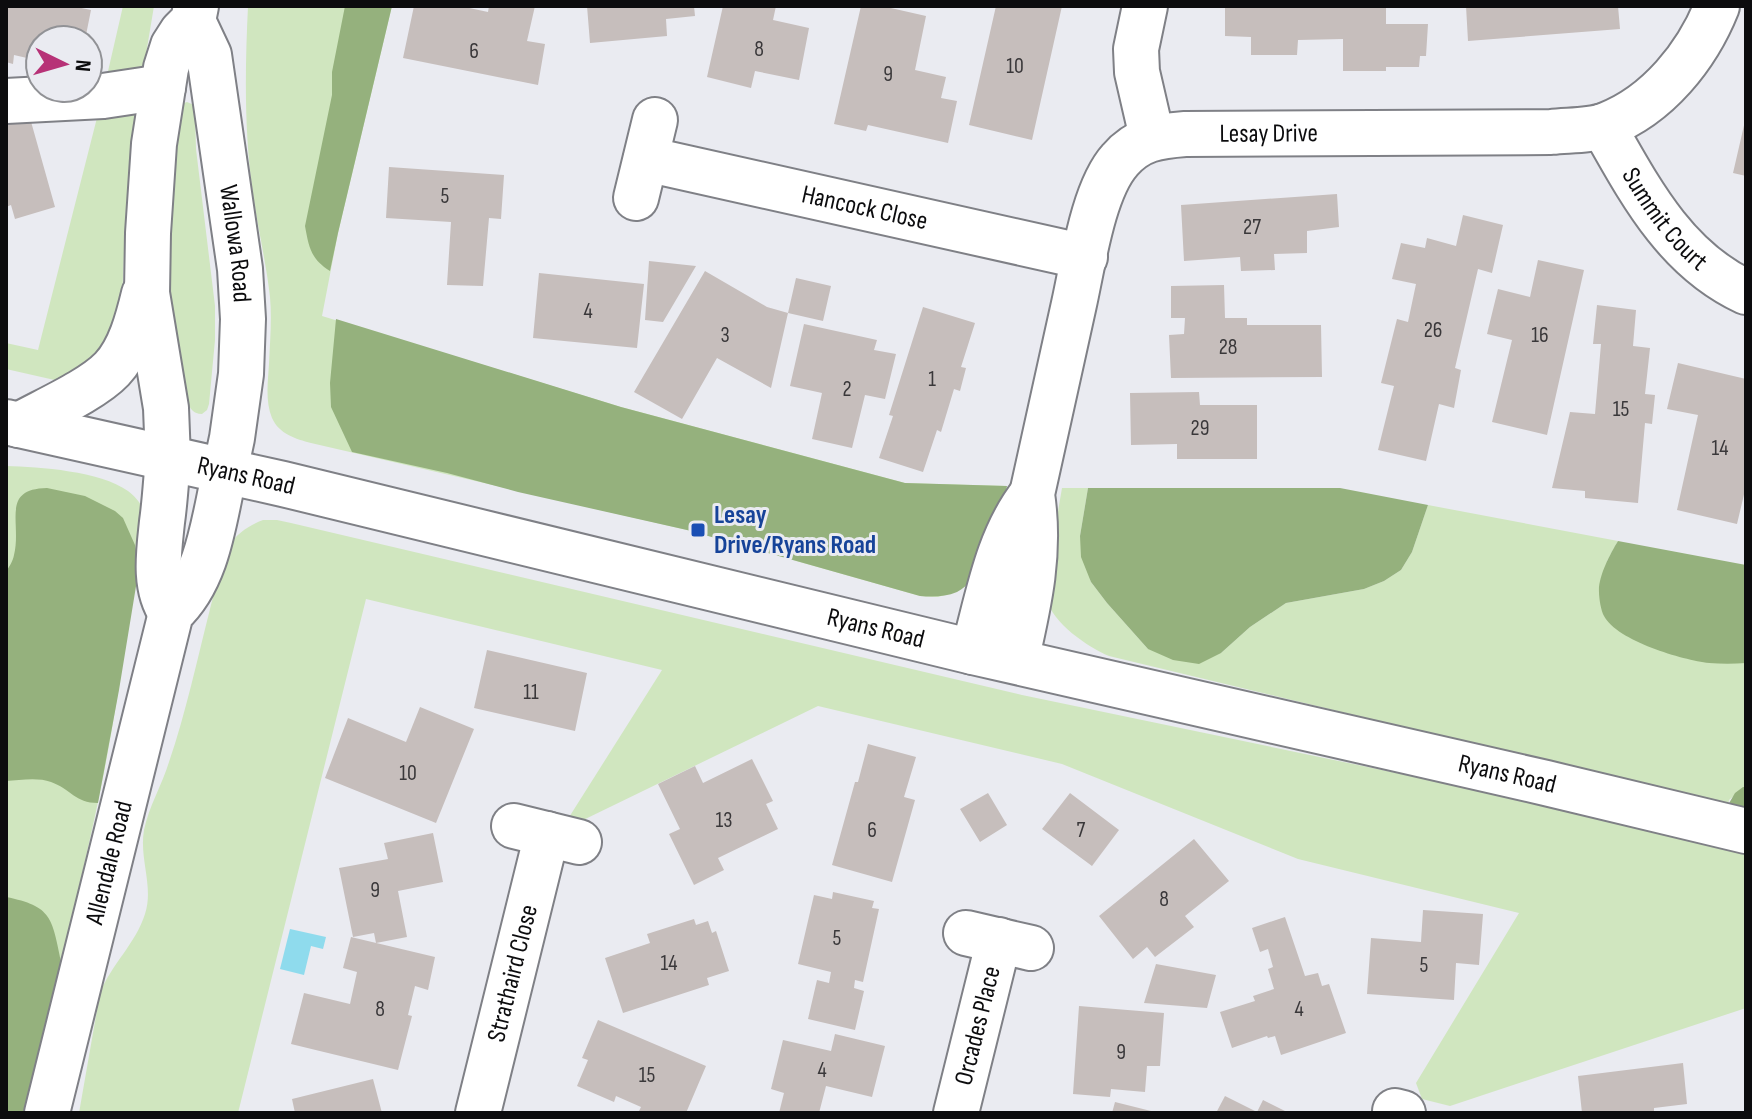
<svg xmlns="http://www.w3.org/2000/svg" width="1752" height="1119" viewBox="0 0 1752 1119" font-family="'Sofia Sans Condensed',sans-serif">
  <rect width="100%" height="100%" fill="#eaebf1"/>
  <path fill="#d0e6bf" d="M123 6H154L143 72 106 80Z
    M248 6H392L338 233 322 316 621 407 905 483 1007 486 990 547 958 591 938 597 920 596 687 530 311 443C296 439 279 434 272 418 265 401 268 381 269 364 270 341 272 319 270 297 266 262 258 229 253 194 244 132 245 69 248 6Z
    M187 102 194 105 195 111 196 149 215 306V340L209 404 207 410 202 414C193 414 191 409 186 401L168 324V215L179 112 184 103Z
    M100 106 137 109 126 207 122 301 100 358 59 381 6 369V343L38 350Z
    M6 466C40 467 100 471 128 491 135 496 139 502 144 509 131 602 120 695 101 787 79 896 50 1004 23 1113H6Z
    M1062 488H1088L1080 536 1091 582 1107 603 1148 649 1221 653 1250 627 1286 603 1364 589 1384 581 1401 570 1412 552 1428 505 1618 541 1607 561 1708 663H1746V787L1743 788 1729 800 1728 805 1109 656C1088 647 1052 623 1047 599 1044 585 1049 569 1051 555 1055 533 1058 510 1062 488Z
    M263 520H277L291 523 1022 695 1598 815 1746 851V1008L1450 1106 1422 1099 1416 1083 1519 913 1298 859 1062 764 818 706 575 824 566 822 662 670 366 599 238 1113H79L100 993C111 965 136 943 145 914 154 886 139 859 144 830 149 806 162 785 169 762 186 712 197 660 210 609 215 591 221 561 230 545 237 533 250 525 263 520Z"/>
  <path fill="#95b17d" d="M345 6H392L338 233 330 271C311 259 309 248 305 226L332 95V72Z
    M336 319 621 407 905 483 1007 486C999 515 986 578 957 592 945 597 933 597 920 596L687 530 518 492 447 473 352 452 331 407 330 383Z
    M47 488 85 496 115 511 123 518 135 545 139 568 119 690 98 803C75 803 71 789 51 782 38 777 20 780 6 781V572C9 567 13 561 14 555 22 523 0 489 47 488Z
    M1088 488H1340L1428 505 1412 552 1401 570 1384 581 1364 589 1286 603 1250 627 1221 653 1199 664 1173 660 1148 649 1107 603 1091 582 1081 557 1080 536Z
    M1618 541 1746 565V663C1734 664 1721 664 1709 663 1683 660 1617 641 1604 616 1601 611 1599 598 1599 592 1598 577 1610 554 1618 541Z
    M1743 787H1746V809L1728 805 1735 793Z
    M6 897C52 906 52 918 61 961L23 1113H6Z"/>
  <path fill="#8fdbed" d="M290 929 326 937 323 949 311 946 304 975 280 969Z"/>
  <path fill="#c6bebc" d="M6 6H72L91 10 85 40H40V61L14 55 13 64 6 62Z
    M414 6H460L488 12 489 6H535L527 41 545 44 538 85 403 58Z
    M587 6H694L695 16 666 19 667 36 590 43Z
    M723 6H776L773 20 809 28 799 80 755 71 751 88 707 77Z
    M861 6H882L926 16 915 70 946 77 941 98 957 101 948 143 868 125 866 131 834 124Z
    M996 6H1062L1032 140 969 125Z
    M1225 6H1386V24H1428L1426 56H1420L1419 67H1386V71H1343V39L1298 40 1297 55H1251V37L1225 36Z
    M1466 6H1618L1620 29 1468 41Z
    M30 118 55 207 15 219 11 205 6 207V125Z
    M1745 121H1746V176L1733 173Z
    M389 167 504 175 501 219 489 218 483 286 447 285 451 222 386 218Z
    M1337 194 1339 227 1307 231V253L1274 254 1275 270 1241 271 1240 257 1184 261 1181 205Z
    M1463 215 1503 225 1492 273 1478 269 1455 368 1461 370 1454 408 1439 404 1426 461 1378 450 1394 386 1381 383 1397 319 1408 322 1416 284 1392 279 1401 243 1425 248 1427 238 1456 246Z
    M1538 260 1584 270 1547 435 1492 422 1512 340 1487 334 1498 289 1530 297Z
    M649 261 696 266 663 322 645 320Z
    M705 271 767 307 788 313 771 388 717 358 682 419 634 392Z
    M539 273 644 284 637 348 533 338Z
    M796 278 831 286 823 321 788 313Z
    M1224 285 1225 318H1247V325H1321L1322 377 1171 378 1169 335 1184 334 1185 318H1171V286Z
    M1597 305 1636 310 1633 346 1650 348 1645 394 1655 395 1652 424 1645 423 1638 503 1585 498V491L1552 488 1570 412 1595 414 1601 344H1593Z
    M923 307 975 323 961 367 966 368 960 391 954 389 941 432 937 430 923 472 879 458 893 416 889 415Z
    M804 324 877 340 874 350 896 354 885 399 865 395 852 448 812 439 822 393 790 386Z
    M1678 363 1746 379V486L1737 524 1677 510 1698 415 1667 409Z
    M1199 392 1200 405H1257V459H1177V444L1131 445 1130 393Z
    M487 650 587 673 575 731 474 708Z
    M420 707 474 729 436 823 325 778 348 718 406 742Z
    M868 744 916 757 904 797 915 800 892 882 832 865 855 782H858Z
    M752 759 773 801 766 804 778 829 718 858 724 870 694 885 669 834 680 829 658 784 695 766 703 783Z
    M988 793 1007 825 980 842 960 809Z
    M1070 793 1119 830 1092 866 1042 829Z
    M433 833 443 882 398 891 407 937 376 943 374 933 353 937 339 868 388 859 384 843Z
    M1194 839 1229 881 1185 916 1194 927 1155 957 1147 947 1133 959 1099 916Z
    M833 892 874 901 872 908 879 909 863 982 855 980 854 988 864 991 855 1030 808 1019 817 980 829 983 831 972 798 964 814 895 832 899Z
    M1423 910 1483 914 1479 965 1456 963 1454 1000 1367 994 1371 938 1421 942Z
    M1285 917 1305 976 1318 973 1322 986 1329 984 1346 1033 1281 1055 1275 1036 1268 1038 1267 1036 1232 1048 1220 1012 1255 1001 1253 996 1274 989 1268 969 1273 967 1268 949 1260 952 1252 928Z
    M694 919 696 925 708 921 712 933 716 931 729 971 707 978 709 985 623 1013 605 958 650 943 647 934Z
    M351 937 435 957 428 990 415 986 408 1015 412 1016 398 1070 291 1044 304 993 350 1004 357 972 343 968Z
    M1156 964 1216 975 1207 1008 1144 1003Z
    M1079 1006 1164 1013 1160 1066H1147L1145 1092 1111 1089 1110 1097 1073 1094Z
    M598 1020 706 1066 686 1113H638L641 1107 616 1096 614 1102 577 1086 588 1060 582 1058Z
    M835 1034 885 1046 872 1097 826 1086 819 1113H779L784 1093 771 1089 783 1040 831 1051Z
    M1683 1063 1687 1104 1654 1108V1113H1582L1578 1076Z
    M373 1079 382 1113H295L292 1099Z
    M1225 1096 1257 1112 1263 1100 1289 1113H1216Z
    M1115 1102 1155 1112V1113H1112Z"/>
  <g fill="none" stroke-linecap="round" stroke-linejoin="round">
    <defs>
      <g id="minor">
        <path d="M1145 6 1136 49 1137 72 1152 137"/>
        <path d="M6 101 103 96 163 87"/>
        <path id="s1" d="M1603 126C1640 191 1675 259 1746 292"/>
        <path id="s2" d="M646 159 1085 257"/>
        <path d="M636 198 655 120"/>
        <path d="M168 459C166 480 165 501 162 522 159 551 153 587 171 613"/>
        <path d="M973 652C988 598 997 538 1032 494"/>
        <path id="s3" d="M1016 661C1029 604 1041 553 1032 494 1046 431 1060 367 1074 304 1083 264 1093 190 1120 160 1138 139 1158 136 1185 134L1551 132C1568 130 1590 131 1606 125 1658 105 1697 56 1717 6"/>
        <path d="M514 826 579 842"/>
        <path d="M966 933 1031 948"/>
        <path d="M1395 1111 1403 1113"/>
        <path id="s4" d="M47 1113 171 613C209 578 214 518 225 471"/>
        <path id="s5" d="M478 1113 547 834"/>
        <path id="s6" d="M956 1113 999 940"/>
      </g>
      <g id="major">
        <path id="s7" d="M193 21 209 55 240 269 243 319 241 374 232 438 225 471"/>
        <path id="s8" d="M6 422 283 484 973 652 1546 783 1746 831"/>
        <path d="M19 425C46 410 92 390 112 369 130 350 138 319 144 294"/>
        <path d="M168 459 166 408 147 293 148 233 154 144 166 68 173 46 182 32 193 21 196 6"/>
      </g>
    </defs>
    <use href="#minor" stroke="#7f8086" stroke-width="48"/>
    <use href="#major" stroke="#7f8086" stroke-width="48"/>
    <use href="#minor" stroke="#fff" stroke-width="44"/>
    <use href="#major" stroke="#fff" stroke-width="44"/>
  </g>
  <rect fill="#1a4fb4" stroke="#eaebf1" stroke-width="3" x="690" y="522" width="16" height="16" rx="4"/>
  <g text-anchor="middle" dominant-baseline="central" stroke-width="6" stroke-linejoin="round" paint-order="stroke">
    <g font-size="22" fill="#3a383a">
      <text x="759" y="49">8</text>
      <text x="474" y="51">6</text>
      <text x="1015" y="66">10</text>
      <text x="888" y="74">9</text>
      <text x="445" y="196">5</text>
      <text x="1252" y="227">27</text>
      <text x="588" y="311">4</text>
      <text x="1433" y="330">26</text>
      <text x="725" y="335">3</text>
      <text x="1540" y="335">16</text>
      <text x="1228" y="347">28</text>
      <text x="932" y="379">1</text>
      <text x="847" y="389">2</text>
      <text x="1621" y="409">15</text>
      <text x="1200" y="428">29</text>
      <text x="1720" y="448">14</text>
      <text x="531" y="692">11</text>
      <text x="408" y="773">10</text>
      <text x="724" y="820">13</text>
      <text x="872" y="830">6</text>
      <text x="1081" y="830">7</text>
      <text x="375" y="890">9</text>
      <text x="1164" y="899">8</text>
      <text x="837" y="938">5</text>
      <text x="669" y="963">14</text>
      <text x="1424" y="965">5</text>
      <text x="380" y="1009">8</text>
      <text x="1299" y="1009">4</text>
      <text x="1121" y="1052">9</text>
      <text x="822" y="1070">4</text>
      <text x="647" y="1075">15</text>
    </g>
    <g font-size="26" fill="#0c0c0e" stroke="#eaebf1">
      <text stroke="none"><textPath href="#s3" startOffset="672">Lesay Drive</textPath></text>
      <text stroke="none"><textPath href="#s2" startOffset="224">Hancock Close</textPath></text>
      <text stroke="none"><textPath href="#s1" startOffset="112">Summit Court</textPath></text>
      <text stroke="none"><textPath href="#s7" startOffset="228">Wallowa Road</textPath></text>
      <text stroke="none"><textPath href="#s8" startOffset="246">Ryans Road</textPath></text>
      <text stroke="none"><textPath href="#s8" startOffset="894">Ryans Road</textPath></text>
      <text stroke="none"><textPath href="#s8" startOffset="1542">Ryans Road</textPath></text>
      <text stroke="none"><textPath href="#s4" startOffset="258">Allendale Road</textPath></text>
      <text stroke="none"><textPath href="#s5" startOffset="144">Strathaird Close</textPath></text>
      <text stroke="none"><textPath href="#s6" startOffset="90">Orcades Place</textPath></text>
    </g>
    <g font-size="26" font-weight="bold" fill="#164399" stroke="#eaebf1" text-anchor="start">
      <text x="714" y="515">Lesay<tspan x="714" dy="30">Drive/Ryans Road</tspan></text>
    </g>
  </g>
  <rect width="1752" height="1119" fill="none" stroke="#0c0c0e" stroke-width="16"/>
  <g transform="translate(64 64) rotate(95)"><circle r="38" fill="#eaebf1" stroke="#919296" stroke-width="2"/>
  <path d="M0-6L14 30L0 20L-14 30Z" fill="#b73277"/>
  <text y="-12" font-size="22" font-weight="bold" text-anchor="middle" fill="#0c0c0e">N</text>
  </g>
</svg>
